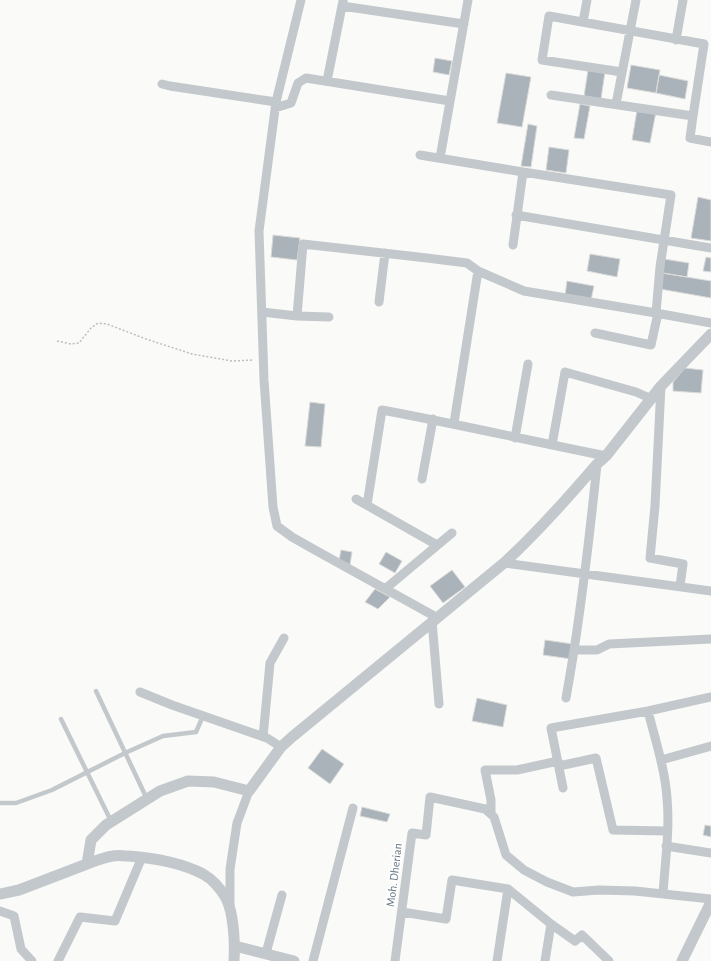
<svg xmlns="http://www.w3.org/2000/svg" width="711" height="961" viewBox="0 0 711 961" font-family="'Alegreya Sans',sans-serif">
  <rect width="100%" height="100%" fill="#fafaf8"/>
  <path fill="#aab3b9" stroke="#dcdcda" d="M435 58 452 61 449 75 433 72Z
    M631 65 660 70 656 93 627 88Z
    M588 70 605 72 601 99 584 96Z
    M506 73 531 77 522 127 497 123Z
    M659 75 688 81 685 99 656 93Z
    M580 104 590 106 584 139 574 138Z
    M637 110 656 112 650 143 632 140Z
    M528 124 537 126 531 167 521 166Z
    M549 147 569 150 566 173 546 170Z
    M698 197 711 200V241L691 238Z
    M273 235 300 238 297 260 271 257Z
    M590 254 620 259 617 277 587 271Z
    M706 257 711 258V272L703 271Z
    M664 259 689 263 687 277 663 273Z
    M662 273 711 281V298L660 289Z
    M567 281 594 286 591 300 565 295Z
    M685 368 703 370 701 393 673 391V382Z
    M310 402 325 404 321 447 305 446Z
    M341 550 352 552 350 565 339 560Z
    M386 552 402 561 395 573 379 564Z
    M452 570 465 587 443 603 430 586Z
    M375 589 390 597 378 609 365 602Z
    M545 640 573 644 571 659 543 655Z
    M477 698 507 705 503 727 472 721Z
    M322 749 344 764 330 784 308 768Z
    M362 807 390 814 387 822 360 816Z
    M705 825 711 826V837L703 835Z"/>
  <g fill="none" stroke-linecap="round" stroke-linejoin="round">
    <path stroke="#bbbfc2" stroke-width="1.5" stroke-dasharray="2 2" stroke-linecap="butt" d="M57 341 71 344 79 343 91 328 98 323 107 324 146 339 192 354 232 361 254 360"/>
    <path stroke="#c3c8cc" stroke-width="4.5" d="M96 691 147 799
      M61 719 111 821
      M0 803H16L52 790 125 753 163 736 196 732 203 716"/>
    <path stroke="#c3c8cc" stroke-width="9" d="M301 0 276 102 259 231 264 380 273 507 277 526 292 537 315 550 436 617
      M342 6 464 24
      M583 22 587 0
      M676 40 683 0
      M622 72 542 60 549 16 704 44 693 116
      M327 81 343 1
      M162 84 170 86 276 102
      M551 95 693 116 690 138 711 142
      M616 104 636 0
      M275 108 291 103 298 83 306 78 450 101
      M420 155 523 172 513 245
      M440 158 468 0
      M523 172 671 195 660 267 656 313
      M516 215 711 248
      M379 302 385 253
      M262 312 297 316 329 317
      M297 316 303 244 427 258 467 263 478 271 524 291 656 313 711 323
      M595 333 651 345 658 313
      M661 386 655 506 650 558 683 564 680 586
      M454 423 478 271
      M515 438 528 364
      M552 445 565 372 636 392 652 399
      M422 479 433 419
      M356 499 437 545
      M367 505 382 410C457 424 531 441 606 456
      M504 563 711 591
      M385 589 452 533
      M432 621 439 704
      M575 650H597L609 644 711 639
      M140 692 172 705 267 738 281 747
      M566 698C580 621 589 543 597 464
      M648 711C655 739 665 769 667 798 670 830 665 862 663 894
      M263 737 270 663 284 638
      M661 760 711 746
      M559 766 596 758 613 830 667 831
      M563 788 551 728 648 711 711 697
      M491 813V800L485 770H517L558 761
      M666 846 711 853
      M230 906V869L237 823 249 791
      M0 911 14 916 21 949 32 961
      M402 912 446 919 452 880 508 889 551 924 575 941 582 935 609 961
      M266 953 282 895
      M58 961 80 917 115 921 142 857
      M313 961 353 808
      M395 961 412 833 426 835 430 797 485 809 494 817 506 855 524 870 547 882 573 892 599 890 635 891 711 899
      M497 961 508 889
      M545 961 551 924"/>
    <path stroke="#c3c8cc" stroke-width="11" d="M87 864C95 861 104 857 113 856 118 855 123 856 128 856 154 858 180 862 203 874 212 879 220 888 226 898 234 914 235 943 234 961
      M0 894 19 890 87 864 91 840 106 825 160 791 188 781 214 782 249 791 281 747 292 737 504 563C538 532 567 499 597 464L606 456 661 386 711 334
      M235 946 294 961
      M682 961 711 902"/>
  </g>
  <g text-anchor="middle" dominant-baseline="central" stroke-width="4" stroke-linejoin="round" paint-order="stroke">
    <g font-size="12" fill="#657683" stroke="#fff">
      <text transform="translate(394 875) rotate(-83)">Moh. Dherian</text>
    </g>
  </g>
</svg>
